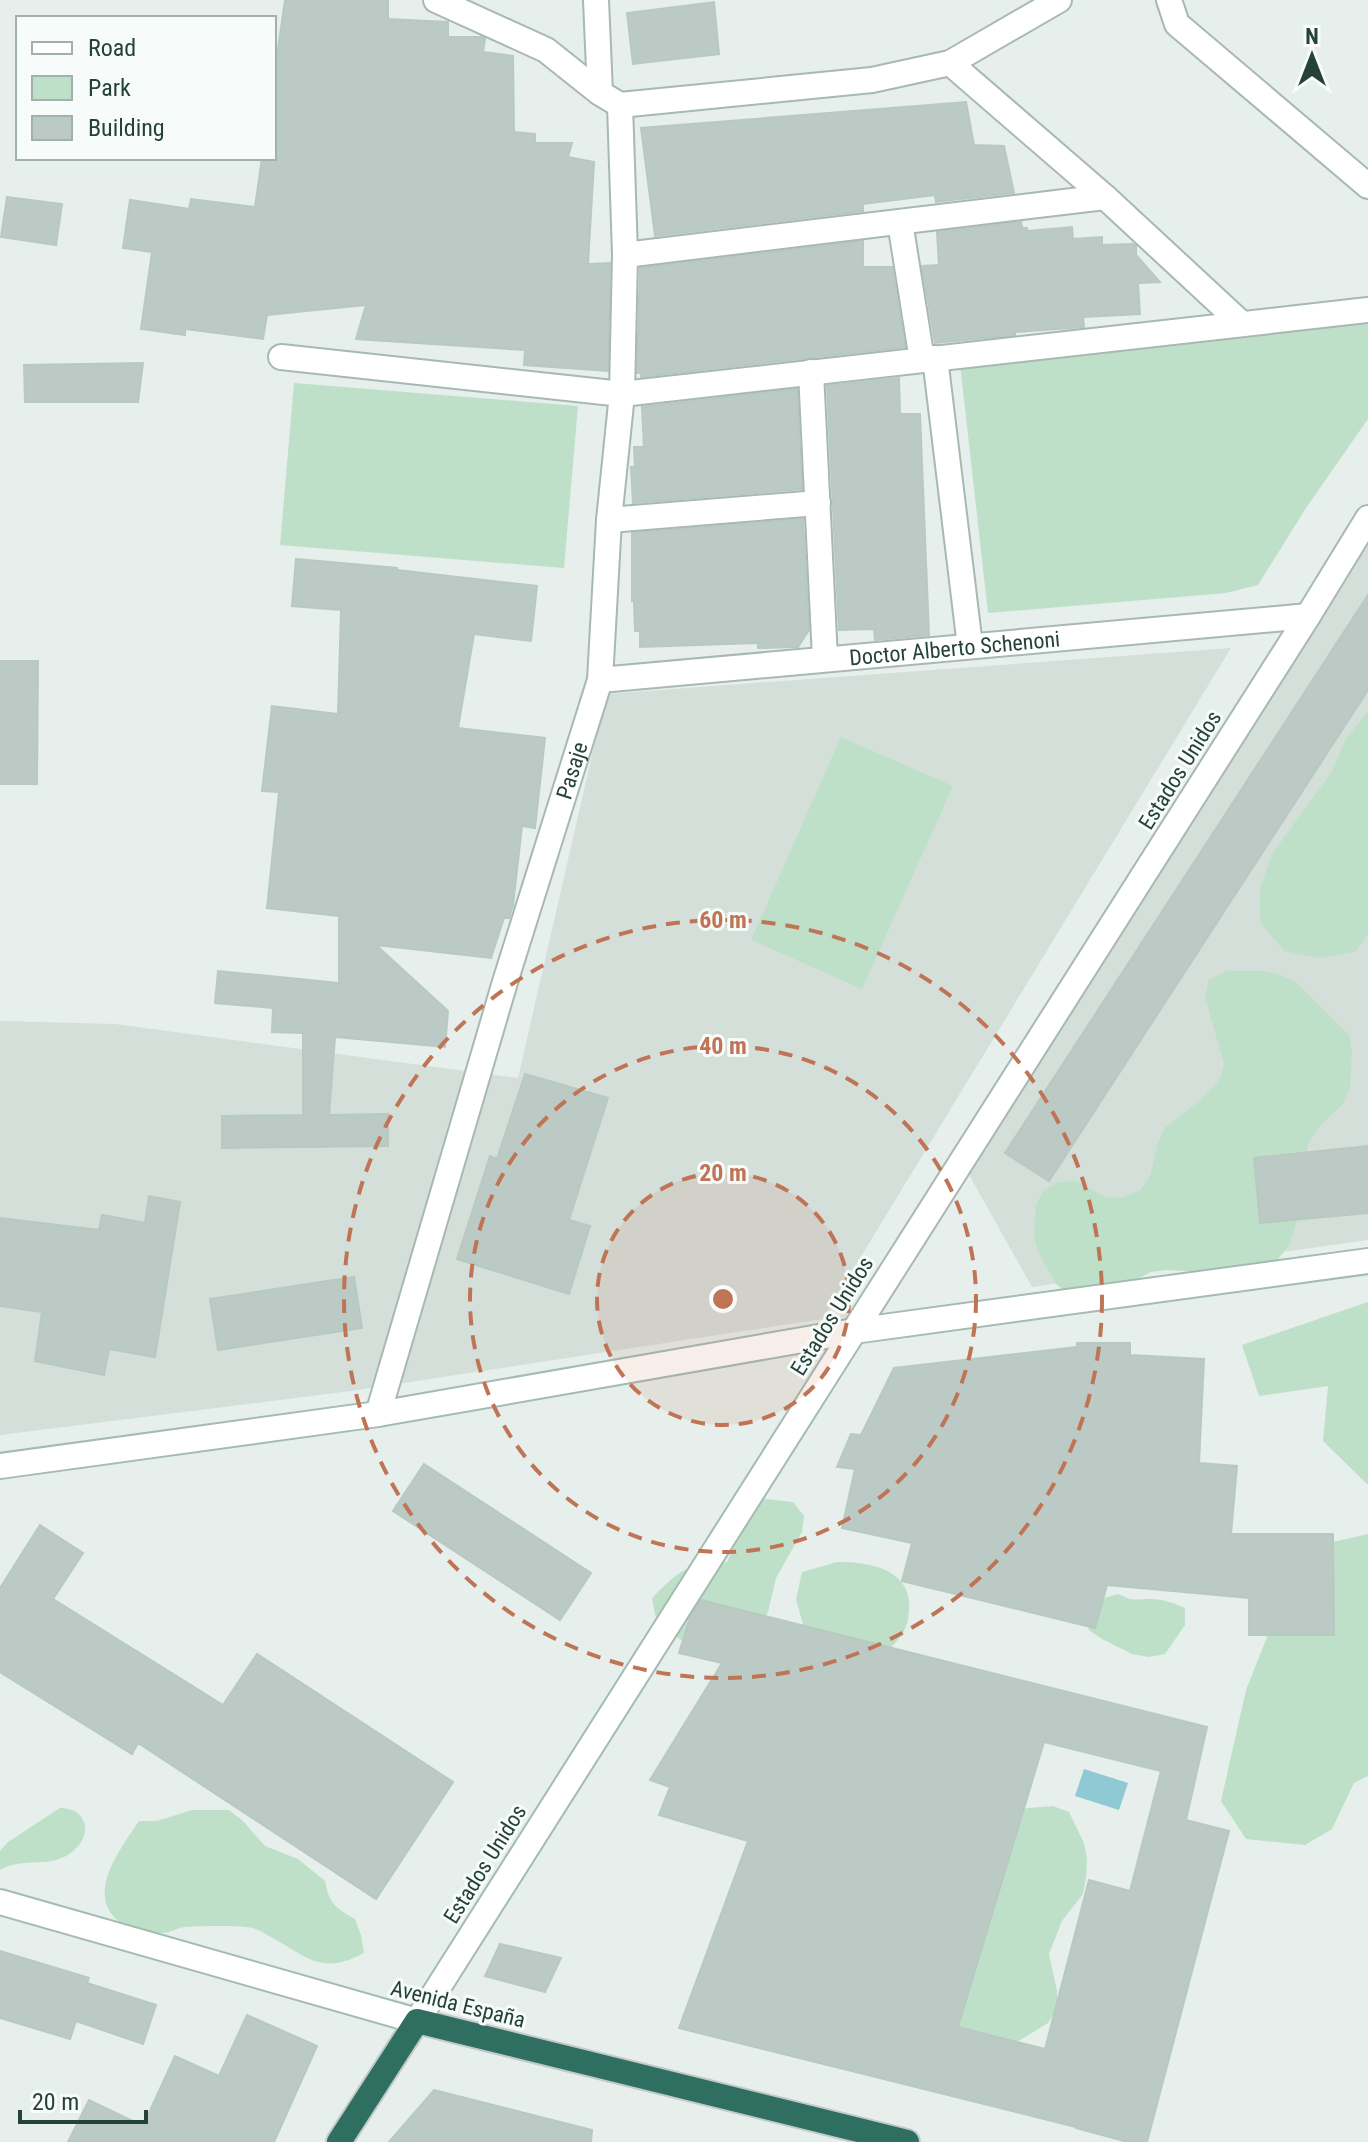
<svg xmlns="http://www.w3.org/2000/svg" width="1368" height="2142" viewBox="0 0 1368 2142" font-family="'Roboto Condensed',sans-serif">
  <rect width="100%" height="100%" fill="#e6efeb"/>
  <path fill="#d4dfda" d="M1368 530V1240L1032 1287 969 1175Z
    M1231 648 823 1319 351 1391 0 1435V1021L115 1024 518 1078 606 694Z"/>
  <path fill="#bfe0c8" d="M1368 318V419L1306 508 1258 585 1226 593 988 613 960 364Z
    M294 383 578 406 564 568 280 545Z
    M1368 711V934L1355 952 1319 958 1284 951 1260 922V888L1272 854 1332 771 1345 740Z
    M841 737 953 786 862 989 751 940Z
    M1227 971H1263L1281 975 1297 983 1349 1035 1352 1052 1350 1087 1344 1103 1319 1127 1309 1142 1300 1176V1211L1290 1244 1268 1272 1234 1274 1167 1270 1151 1272 1105 1295H1070L1056 1284 1039 1254 1034 1238 1036 1205 1044 1190 1059 1182 1076 1181 1107 1198 1124 1197 1140 1190 1150 1176 1158 1143 1165 1127 1194 1105 1219 1081 1224 1064 1205 997 1209 980Z
    M1368 1302V1484H1367L1323 1441 1328 1386 1259 1396 1242 1345Z
    M758 1498 793 1502 804 1516 802 1532 776 1578 768 1612 759 1629 696 1644 679 1639 655 1615 652 1598C683 1567 684 1566 727 1562L734 1546 732 1528Z
    M1368 1534V1776L1354 1783 1332 1829 1305 1845 1246 1839 1221 1801 1246 1690 1302 1549Z
    M837 1562C870 1562 913 1569 909 1611 908 1630 899 1641 884 1653L805 1632 796 1599 802 1572Z
    M1118 1594C1135 1602 1133 1599 1151 1599 1163 1599 1174 1603 1185 1608V1625L1165 1654 1149 1657 1132 1654 1102 1639 1089 1630 1084 1614 1097 1600Z
    M1053 1806 1069 1812 1084 1843 1087 1859 1086 1877 1083 1894 1062 1921 1049 1954 1057 1991V2009L1048 2023 1002 2051H967L941 2009 1017 1809Z
    M60 1808C88 1808 93 1835 73 1851 52 1870 22 1856 0 1870V1851L8 1842Z
    M192 1810H229L243 1821 265 1846 298 1859 325 1881C329 1904 336 1908 355 1919L361 1935 364 1953C319 1977 306 1955 269 1936 264 1933 258 1929 252 1928 243 1925 196 1926 185 1927 177 1928 170 1933 162 1933 147 1934 134 1931 121 1923 83 1896 121 1848 139 1821H157Z"/>
  <path fill="#8ec9d4" d="M1084 1769 1128 1783 1119 1810 1075 1796Z"/>
  <path fill="#bbcac4" stroke="#b8c9c2" stroke-width="2" fill-rule="evenodd" d="M285 0H388V19L448 22V37H482L485 39 483 52 513 56 514 132 535 134V143H572L568 157 594 162 588 264 610 263 608 371 524 365 525 350 356 339 366 305 267 315 263 339 185 329V335L141 329 152 252 123 248 130 200 189 209 191 199 255 207 262 158H274V77Z
    M714 2 719 54 633 64 627 13Z
    M966 102 974 145 1004 146 1014 193 936 202 935 195 863 204V211L655 236 641 128Z
    M7 197 62 204 56 245 1 237Z
    M1021 222 1022 228H1027V231L1072 227 1073 239 1102 237V245L1133 244 1136 246V255L1160 282 1138 283 1140 314 1083 317 1084 327 1015 332V335L935 343 922 266 939 265 937 232Z
    M863 241V267H892L905 347 641 377V373H637L640 268Z
    M143 363 138 402H25L24 365Z
    M899 378 900 414H920L929 635 875 640 874 629 839 630 827 386Z
    M797 389 802 489 633 503 631 467H635L634 447H644L642 407Z
    M803 519 809 630 798 647 758 648V643L640 647V631H635L634 601H632V533Z
    M296 559 397 568V570L537 586 531 641 474 634 458 728 545 738 535 828 522 826 513 905 509 918H504L491 958 376 945 448 1011 445 1047 335 1037 329 1115 388 1114V1146L222 1148V1116L303 1115V1033L272 1032 273 1008 215 1003 218 971 339 983V916L267 908 279 792 262 791 272 706 338 714 341 610 292 606Z
    M1368 595V690L1049 1181 1005 1153Z
    M0 661H38L37 784H0Z
    M525 1074 608 1098 569 1220 590 1226 569 1294 457 1259 490 1156 497 1159Z
    M1368 1146V1213L1260 1223 1254 1158Z
    M149 1196 180 1202 155 1357 109 1349 104 1375 35 1361 42 1312 0 1306V1218L99 1230 102 1215 145 1223Z
    M354 1277 362 1328 218 1350 210 1299Z
    M1077 1343H1130V1355L1204 1359 1199 1463 1237 1466 1231 1534H1333L1334 1635H1249V1598L1107 1585 1095 1628 902 1581 912 1543 842 1528 855 1469 837 1467 851 1434 861 1435 894 1368 1077 1347Z
    M424 1464 591 1573 560 1620 393 1511Z
    M40 1525 83 1553 53 1599 223 1705 257 1654 453 1782 376 1899 138 1743 132 1754 0 1672V1588Z
    M701 1600 1207 1727 1186 1820 1229 1831 1147 2142H1128L1076 2128V2127L679 2028 748 1841 659 1815 670 1787 650 1780 722 1663 679 1653 690 1618ZM1044 1742 1161 1771 1130 1891 1089 1880 1045 2049 958 2027Z
    M500 1944 561 1958 545 1992 485 1976Z
    M0 1951 89 1978 87 1983 156 2005 143 2044 76 2021 70 2039 0 2018Z
    M247 2015 317 2046 274 2142H68L89 2100 143 2126 175 2056 219 2076Z
    M434 2090 592 2130 591 2142H389Z"/>
  <g fill="none" stroke-linecap="round" stroke-linejoin="round">
    <defs>
      <g id="street">
        <path d="M436 0 546 50 600 93 620 105 872 80 950 63 1059 0"/>
        <path d="M596 0 600 93"/>
        <path d="M1169 0 1177 24 1368 186"/>
        <path d="M950 63 1105 197 1242 324"/>
        <path d="M900 222 922 360"/>
        <path d="M625 255 1105 197"/>
        <path d="M281 357 622 394 1368 310"/>
        <path d="M935 358 970 646"/>
        <path d="M811 372 825 659"/>
        <path d="M609 520 818 503"/>
        <path id="s1" d="M600 680 1308 616"/>
        <path d="M854 1331 1308 616 1368 518"/>
        <path id="s2" d="M378 1414 505 982 600 680 609 520 622 394 625 255 620 105"/>
      </g>
      <path id="secondary" d="M0 1466 378 1414 854 1331 1368 1261
        M0 1902 417 2021 854 1331"/>
      <path id="highway" d="M339 2142 417 2021 907 2142"/>
    </defs>
    <use href="#street" stroke="#a8b8b2" stroke-width="28"/>
    <use href="#secondary" stroke="#a4bbb3" stroke-width="28"/>
    <use href="#highway" stroke="#c2cac8" stroke-width="28"/>
    <use href="#street" stroke="#fff" stroke-width="24"/>
    <use href="#secondary" stroke="#fff" stroke-width="24"/>
    <use href="#highway" stroke="#2f6f62" stroke-width="24"/>
  </g>
  <circle cx="723" cy="1299" r="126" fill="#c07456" fill-opacity=".12"/>
  <g fill="none" stroke="#c07456" stroke-width="4" stroke-dasharray="14 10">
    <circle cx="723" cy="1299" r="126"/>
    <circle cx="723" cy="1299" r="253"/>
    <circle cx="723" cy="1299" r="379"/>
  </g>
  <g text-anchor="middle" dominant-baseline="central" stroke-width="6" stroke-linejoin="round" paint-order="stroke">
    <g font-size="22" fill="#24423a" stroke="#f7fbf9">
      <text stroke="none"><textPath href="#s1" startOffset="356">Doctor Alberto Schenoni</textPath></text>
      <text transform="translate(1180 770) rotate(-58)">Estados Unidos</text>
      <text stroke="none"><textPath href="#s2" startOffset="672">Pasaje</textPath></text>
      <text transform="translate(832 1316) rotate(-58)">Estados Unidos</text>
      <text transform="translate(485 1864) rotate(-58)">Estados Unidos</text>
      <text transform="translate(458 2004) rotate(14)">Avenida España</text>
    </g>
  </g>
  <circle cx="723" cy="1299" r="12" fill="#c07456" stroke="#f7fbf9" stroke-width="4"/>
  <g font-size="24" text-anchor="middle" font-weight="bold" fill="#c07456" stroke="#f7fbf9" stroke-width="6" stroke-linejoin="round" paint-order="stroke">
    <text x="723" y="928">60 m</text>
    <text x="723" y="1054">40 m</text>
    <text x="723" y="1181">20 m</text>
  </g>
  <rect x="16" y="16" width="260" height="144" fill="#f7fbf9" stroke="#a3b1ad" stroke-width="2"/>
  <rect x="32" y="42" width="40" height="12" fill="#ffffff" stroke="#a3b1ad" stroke-width="2"/>
  <text x="88" y="56" font-size="24" fill="#24423a">Road</text>
  <rect x="32" y="76" width="40" height="24" fill="#bfe0c8" stroke="#a3b1ad" stroke-width="2"/>
  <text x="88" y="96" font-size="24" fill="#24423a">Park</text>
  <rect x="32" y="116" width="40" height="24" fill="#bbcac4" stroke="#a3b1ad" stroke-width="2"/>
  <text x="88" y="136" font-size="24" fill="#24423a">Building</text>
  <g transform="translate(1312 56)" stroke="#f7fbf9" stroke-width="6" paint-order="stroke">
  <path d="M0-6L14 30L0 20L-14 30Z" fill="#24423a"/>
  <text y="-12" font-size="22" font-weight="bold" text-anchor="middle" fill="#24423a">N</text>
  </g>
  <path d="M20 2110v12h126v-12" fill="none" stroke="#24423a" stroke-width="4"/>
  <text x="32" y="2110" font-size="24" fill="#24423a" stroke="#f7fbf9" stroke-width="6" paint-order="stroke">20 m</text>
</svg>
